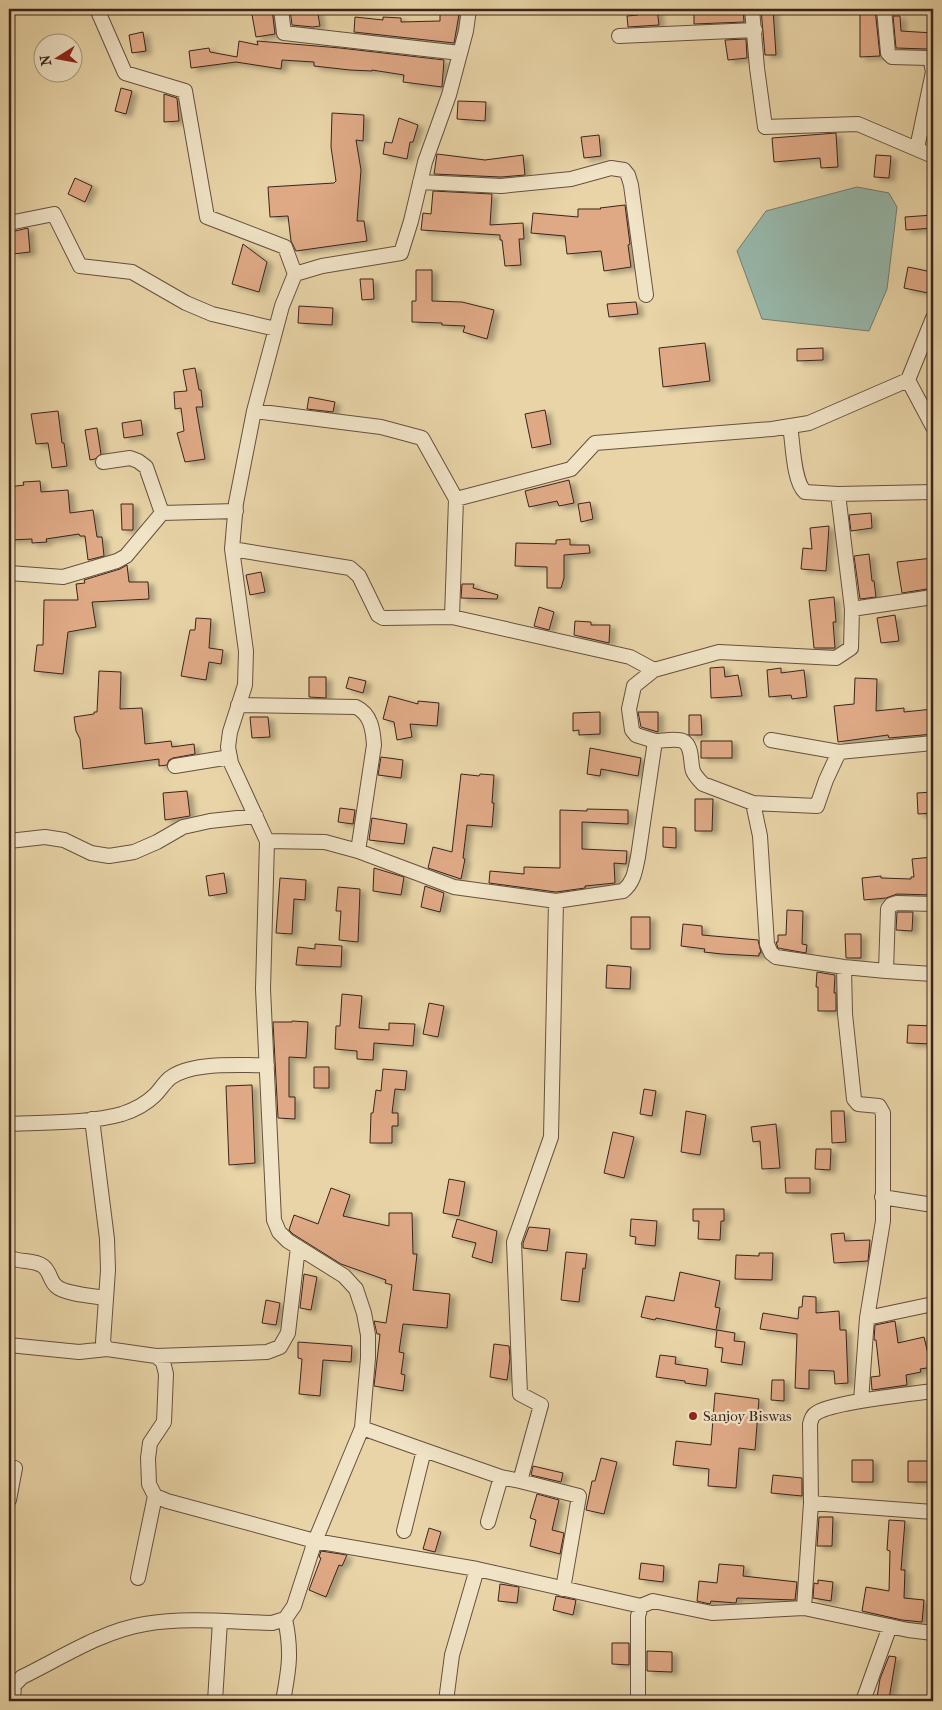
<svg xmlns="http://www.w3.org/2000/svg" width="942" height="1710" viewBox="0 0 942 1710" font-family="'IM FELL French Canon',serif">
  <defs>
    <filter id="shadow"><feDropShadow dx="5.5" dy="3" stdDeviation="2.5" flood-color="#0004"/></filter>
  </defs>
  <rect width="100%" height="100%" fill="#e8d4a7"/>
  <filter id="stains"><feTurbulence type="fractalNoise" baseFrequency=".004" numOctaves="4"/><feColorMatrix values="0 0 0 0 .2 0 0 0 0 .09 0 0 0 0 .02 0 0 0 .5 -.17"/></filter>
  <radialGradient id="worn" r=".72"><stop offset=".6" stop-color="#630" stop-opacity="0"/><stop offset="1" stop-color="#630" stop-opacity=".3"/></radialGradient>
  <path fill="#97b8ab" stroke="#727d72" d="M857 187 889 193 897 207 887 289 869 331 762 319 737 251 766 211Z"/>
  <path fill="#dfa986" stroke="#3a241c" filter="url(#shadow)" d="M251 9H272L275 34 256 37Z
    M290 9H317L320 26 313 27 292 25Z
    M440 9H460L454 43 354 32 355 17 383 20V17L401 18V22L440 21Z
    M638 9H657L659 25 628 27 627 16 638 15Z
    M712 9H743L744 22 694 24V10Z
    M761 9H773L776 55H765Z
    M860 9H875L880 56 860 57Z
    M893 16H900L901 31 933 33V51L928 49 896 48Z
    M143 32 146 51 132 53 129 35Z
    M746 39 747 58 728 60 725 40Z
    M239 41 258 45 257 41 340 48 444 60 442 87 403 82 404 75 372 70V71L350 70 314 66V62L282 60 281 69 236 62 191 68 189 51 209 48 210 52 237 57Z
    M121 88 132 91 126 114 115 111Z
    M164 94 177 98 179 121 164 122Z
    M458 101 486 102 485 121 457 119Z
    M332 113 364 115 363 141 356 140 361 170 357 221H364L367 241 296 251 291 241 288 216 270 217 268 187 334 183 336 181 331 147Z
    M399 118 418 125 413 142H410L407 159 383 154 385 142 392 143Z
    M836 133 838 167 821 168 820 158 774 162 772 138Z
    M599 135 601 156 584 158 581 137Z
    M437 154 485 160 523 155 525 175 501 177 434 174Z
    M876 155 891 156 889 178 874 177Z
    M75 178 92 186 85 202 68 194Z
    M433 191 492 194 490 225 523 223 524 239H519L521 265 505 266 502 240H500V235L421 230 423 213 431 214Z
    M625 205 630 244 628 245 631 267 604 271 601 251 567 254 565 236 531 233 533 213 578 217V209H601L600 208Z
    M933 215V228L906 230 905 217Z
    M28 228 30 252 13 254 11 232Z
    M243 244 267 262 259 292 232 284Z
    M908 267 932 272 928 293 904 288Z
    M416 270H432V301L462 302 494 310 487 339 463 332 465 326 442 325V323L412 322V301H416Z
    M360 279H373L374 299 362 300Z
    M636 302 638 314 609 317 607 304Z
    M299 306 333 308 332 325 298 323Z
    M705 343 710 381 663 387 659 348Z
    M823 348V360L797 361V349Z
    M195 368 199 390H201L203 407H196L205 459 185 462 177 433 184 431 181 408 175 409 174 392 187 391 183 370Z
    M309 397 335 402 333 412 307 409Z
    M545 410 551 444 532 448 525 414Z
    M58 411 62 443H64L67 466 52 468 48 443 36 444 31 414Z
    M141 420 143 435 124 438 122 423Z
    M97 428 101 454 95 459 90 460 85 430Z
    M569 480 574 503 559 506 557 501 529 507 525 491Z
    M40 481 41 492 68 490 70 513 93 510 97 537H102L104 556 88 560 85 536H80L79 534 46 539 47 542 32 543V539L9 540V487L24 485 23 482Z
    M590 502 593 519 581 522 578 504Z
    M121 504H133V530H122Z
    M871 513 872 528 851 531 849 515Z
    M829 526 826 571 801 569 803 548 812 549 810 528Z
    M570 539V545H589L590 553 564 555V578L561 588H547V567L515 566 516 543 556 544V540Z
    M869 554 872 581H874L876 597 860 599 854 556Z
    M933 558V588L902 593 897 562Z
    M127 565 129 582H148L149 599 92 602 96 627 68 632 63 674 34 671 37 645H43L44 600H78L76 584 85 583 84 580 120 569Z
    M261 572 265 592 250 595 246 575Z
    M462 584H474L473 588 498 595 497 599 461 598Z
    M834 597 836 622H833L835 648H814L809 600Z
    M539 607 554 612 549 630 534 626Z
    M895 615 899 641 881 643 877 618Z
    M196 618 211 619 209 648 223 650 221 664 209 662 206 680 181 676 190 630H195Z
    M575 621 591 622V625H610L609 643 574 635Z
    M724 667 725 677 738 675 742 696 711 698 710 668Z
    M781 668V673L804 670 807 697 792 699 791 695 769 697 767 670Z
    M99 671 121 672 120 709 142 708 145 744 171 741 172 747 194 744 195 754 173 758 169 760 167 765 159 766V759L83 769 80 739 76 731 74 717 94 714V712H97Z
    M309 677H326V698L309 697Z
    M349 677 366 681 363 693 346 688Z
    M855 678 877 679 876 711 904 708V712L933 709V734L889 738 888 735 838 742 834 706 854 704Z
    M389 696 418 704V701L439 703 437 726 410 724 412 737 397 740 394 722 383 719Z
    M600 712V734L579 735V730L573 731V713Z
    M638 712H658V732L641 727Z
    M689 715H701L702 735H689Z
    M250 717H268L270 737 252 738Z
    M701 741H732V758H701Z
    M590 748 641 758 638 776 601 769 600 776 587 774Z
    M381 757 403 760 401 778 378 775Z
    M461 774 479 776 480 774 494 775 492 803H494L492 827 467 825 463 858 465 859 461 879 428 868 433 847 452 852Z
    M187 791 190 816 165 820 163 793Z
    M933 792V813L918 814 917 793Z
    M695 799H713L712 831H695Z
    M340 808 355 810 353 824 338 822Z
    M587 809 628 810V824L582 822V849L627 851 626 864 614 863 615 883 585 886V888L556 892 489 883 490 871 524 874V867L560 868V810L587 811Z
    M372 818 407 824 404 844 369 840Z
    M663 827 676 828V848L663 847Z
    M933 857V895L897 894 886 898 864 900 862 878 881 876V878L911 879V877H914L912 859Z
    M374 868 404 877 401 895 373 891Z
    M224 873 227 893 209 896 206 876Z
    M280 878 306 880 305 900 294 899 292 934 276 933Z
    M425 886 444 893 440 912 421 907Z
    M338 887 360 889 358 942 339 940 341 911H336Z
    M787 910 803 911 802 944 807 945 806 953 778 948 776 942H778V935H786Z
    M897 912H913L912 931 896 930Z
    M631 917H650V949H631Z
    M683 924 702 926V935L758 940 761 953H759V956L722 954 704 952 705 949 681 946Z
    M845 934H861V958H846Z
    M315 944 342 946 341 967 296 965 298 947 315 949Z
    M607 965 631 967 630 989 606 988Z
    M817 972 835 975 834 993H836V1011H818V987H816Z
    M342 994 362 996 359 1028 389 1030V1023L415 1024 413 1046 374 1043 373 1060 357 1059V1051L335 1049 336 1026H340Z
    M429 1003 444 1006 438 1037 423 1034Z
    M292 1021 308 1022 306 1058 289 1057V1097H295V1119L278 1118 273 1022H292Z
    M908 1025 933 1026V1044L907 1043Z
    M314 1067H329V1088H314Z
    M383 1069 407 1071 405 1090 395 1089 392 1113H398V1126H392V1143H370L371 1113H373L376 1090 381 1091Z
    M252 1085 255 1163 229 1165 226 1086Z
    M644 1089 656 1091 652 1116 640 1114Z
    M686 1111 706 1115 700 1155 681 1152Z
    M831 1111H844L846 1142 832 1143Z
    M776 1124 780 1168 762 1169 760 1141 753 1142 751 1127Z
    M613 1132 634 1137 624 1178 604 1173Z
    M816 1149H831L830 1170 815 1169Z
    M785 1178H810V1193H786Z
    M449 1179 465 1182 459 1216 443 1213Z
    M331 1188 350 1195 343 1216 389 1226V1213H412L413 1254H417L413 1290 450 1294 447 1328 403 1324 399 1352 404 1353 401 1374 405 1375 403 1391 374 1386 380 1334H377L374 1321 386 1323 392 1285 385 1283 386 1280 341 1264 293 1234 289 1230 294 1215 318 1224Z
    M693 1209H724V1221H721L720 1240 698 1239 699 1221H693Z
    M457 1219 497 1231 492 1263 472 1257 476 1243 452 1237Z
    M631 1219 657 1221 655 1246 635 1244 636 1237 630 1236Z
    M529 1227 550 1229 547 1251 523 1248V1243Z
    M844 1233 845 1241 870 1240 868 1261 834 1263 831 1234Z
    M566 1252 587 1254 585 1269 583 1268 579 1302 561 1300Z
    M759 1253H773L772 1280 735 1279 736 1255 759 1256Z
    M680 1272 720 1281 715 1307 720 1308 716 1330 656 1318 655 1320 641 1317 646 1296 674 1301Z
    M304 1274 317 1277 311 1310 300 1308Z
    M803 1296 816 1297V1313L839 1311 840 1330H846L848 1383 835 1384 834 1371 809 1370V1389L795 1388 797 1334 760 1329 763 1313 798 1319 799 1307H802Z
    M266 1300 280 1303 276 1325 262 1323Z
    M895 1321 898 1343 924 1337 928 1354 933 1353V1367L920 1369 921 1372 906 1375 907 1385 872 1390 871 1377 880 1376 876 1340H874L875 1325Z
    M717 1330 735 1333 734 1341 745 1342 742 1365 721 1362 723 1348 715 1347Z
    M298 1342 352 1346 351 1362 323 1360 320 1396 299 1394 302 1359 298 1358Z
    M494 1344 509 1346 510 1358 507 1380 490 1377Z
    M660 1355 676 1357 675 1364 708 1369 706 1386 685 1383V1381L656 1377Z
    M772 1380H784V1401L771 1400Z
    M715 1393 759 1399 755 1450 739 1448 736 1488 708 1486 709 1469 673 1465 676 1441 711 1445Z
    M601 1458 617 1462 604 1514 586 1510 592 1481H595Z
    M852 1460H873V1482H852Z
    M908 1461H930V1482H908Z
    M533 1466 563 1473 561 1482 531 1475Z
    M773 1475 802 1478V1496L771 1493Z
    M537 1494 559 1500 552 1530 564 1533 560 1554 530 1546 536 1520 530 1518Z
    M819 1517H833L832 1546H817Z
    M889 1520 905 1521 901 1570H905L904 1598 924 1600 922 1622 902 1620 862 1611 866 1587 889 1591 890 1551 887 1550Z
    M429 1528 441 1532 435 1552 423 1549Z
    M321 1551 347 1555 342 1566 339 1565 326 1597 309 1590 321 1558 319 1557Z
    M641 1563 664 1566 663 1582 639 1579Z
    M719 1564 744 1566 743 1576 797 1582 795 1600 737 1598 736 1603 711 1601 710 1604 697 1601 699 1581 717 1583Z
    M818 1580 833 1582 831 1601 813 1598 814 1583 818 1584Z
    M500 1584 519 1587 517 1603 498 1601Z
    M556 1596 576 1600 573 1615 553 1610Z
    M612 1643H629V1665L612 1664Z
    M647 1651 672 1652V1672L647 1671Z
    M889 1656 896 1657 889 1699 877 1697 880 1679Z"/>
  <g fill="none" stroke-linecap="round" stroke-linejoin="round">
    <defs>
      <path id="minor" d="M97 9 125 73 185 91 207 217 285 247 295 274
        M281 9 284 33 460 53
        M752 9 757 68 765 127 858 124 933 156
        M884 9 888 53 892 57 928 58 931 62 933 72 917 148
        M619 36 755 30
        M420 182 501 186 571 179 611 168 624 170 628 175 631 185 646 295
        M9 223 54 214 80 266 132 272 186 303 212 314 276 329
        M908 380 933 427
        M790 426C793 442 793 481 805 492L838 494
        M103 462 130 458 138 461 146 467 162 513
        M456 499 571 469 595 443 772 429 809 423 908 380 933 318
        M232 549 350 568 359 576 378 615 383 618 452 617 456 499 422 438 381 427 254 411
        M9 573 63 577 117 561 126 556 162 513 236 511
        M852 609 838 494 933 492
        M452 617 630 657 654 670
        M238 705 356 707C371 714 373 730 374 745L358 851
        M771 740 839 752
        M655 741 636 735 632 730 629 709 634 686 654 670 719 652 836 658 851 648 852 609 933 597
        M175 766 230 757
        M753 803 760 836 767 944 771 953 776 957 844 967 886 971 888 909 891 905 897 903 933 904
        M9 841 45 837 64 840 91 853 109 856 134 852 157 842 183 827 210 821 256 816
        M267 841 325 842 358 851 454 887 556 901
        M844 967 845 1014 854 1099 858 1104 879 1106 883 1113V1221L867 1318 933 1304
        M886 971 933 974
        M92 1119 107 1239 108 1270 103 1342 107 1349 156 1356 163 1362 166 1374 164 1422 150 1443 148 1458 149 1484 155 1496 167 1501 315 1541 477 1569 641 1606
        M9 1124C46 1122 86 1124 122 1114 134 1110 146 1104 155 1095 160 1090 164 1083 170 1078 192 1061 240 1066 267 1065
        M882 1197 933 1205
        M9 1257C19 1263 33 1259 43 1266 50 1271 50 1281 56 1286 64 1294 94 1296 106 1298
        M9 1345 79 1352 107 1349
        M156 1356 267 1352 280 1347 288 1333 298 1247
        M861 1401 867 1318
        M362 1428 424 1450 404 1531
        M424 1450 501 1477 520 1481 541 1405 520 1394 514 1242 551 1137 556 901 623 891C634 882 635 871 638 857L655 741C663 741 676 738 683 741 693 746 690 762 693 771 695 776 699 780 703 784L753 803 817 806 826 780 839 752 933 743
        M520 1481 579 1496 563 1589
        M9 1500 15 1468
        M811 1503 933 1512
        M488 1522 501 1477
        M138 1578 155 1496
        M804 1608 811 1503 810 1424C811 1420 812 1416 815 1414 829 1402 912 1394 933 1391
        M13 1701 14 1685 22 1677C61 1658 102 1631 145 1624 187 1617 230 1622 272 1623L285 1619 294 1606 315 1541 362 1428 368 1358V1335L364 1313 356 1289 344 1276 288 1241 279 1232 274 1220 263 989 267 841 231 763 228 747 230 732 245 685 246 651 232 549 236 503 254 411 282 306 295 274 322 266 401 253 411 221 425 162 449 95 466 31 469 9
        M215 1701 220 1621
        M283 1701C289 1669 292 1651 285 1619
        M446 1701 452 1655 477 1569
        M638 1701V1616L641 1606 653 1601 712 1613 804 1608 908 1630 933 1633
        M863 1701 890 1626"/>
    </defs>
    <use href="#minor" stroke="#66503f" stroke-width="16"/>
    <use href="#minor" stroke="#f0e3c6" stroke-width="14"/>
  </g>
  <circle fill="#8f2418" stroke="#f0e3c6" stroke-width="2" cx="693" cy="1416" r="5"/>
  <g text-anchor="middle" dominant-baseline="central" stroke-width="4.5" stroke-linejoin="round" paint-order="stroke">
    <g font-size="15" fill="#3a241c" stroke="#f0e3c6" text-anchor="start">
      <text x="703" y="1416">Sanjoy Biswas</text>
    </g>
  </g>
  <rect width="942" height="1710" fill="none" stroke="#e8d4a7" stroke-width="30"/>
  <rect x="10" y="10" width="922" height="1690" fill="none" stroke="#3a241c" stroke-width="2.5"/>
  <rect x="15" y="15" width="912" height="1680" fill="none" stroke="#3a241c"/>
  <g transform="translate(58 58) rotate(259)"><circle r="24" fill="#f0e3c6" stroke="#a79782"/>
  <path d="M0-4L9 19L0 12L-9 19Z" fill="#8f2418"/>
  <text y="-8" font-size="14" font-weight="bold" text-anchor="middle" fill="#3a241c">N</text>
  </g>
  <rect width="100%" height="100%" filter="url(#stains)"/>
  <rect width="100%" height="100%" fill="url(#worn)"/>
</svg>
